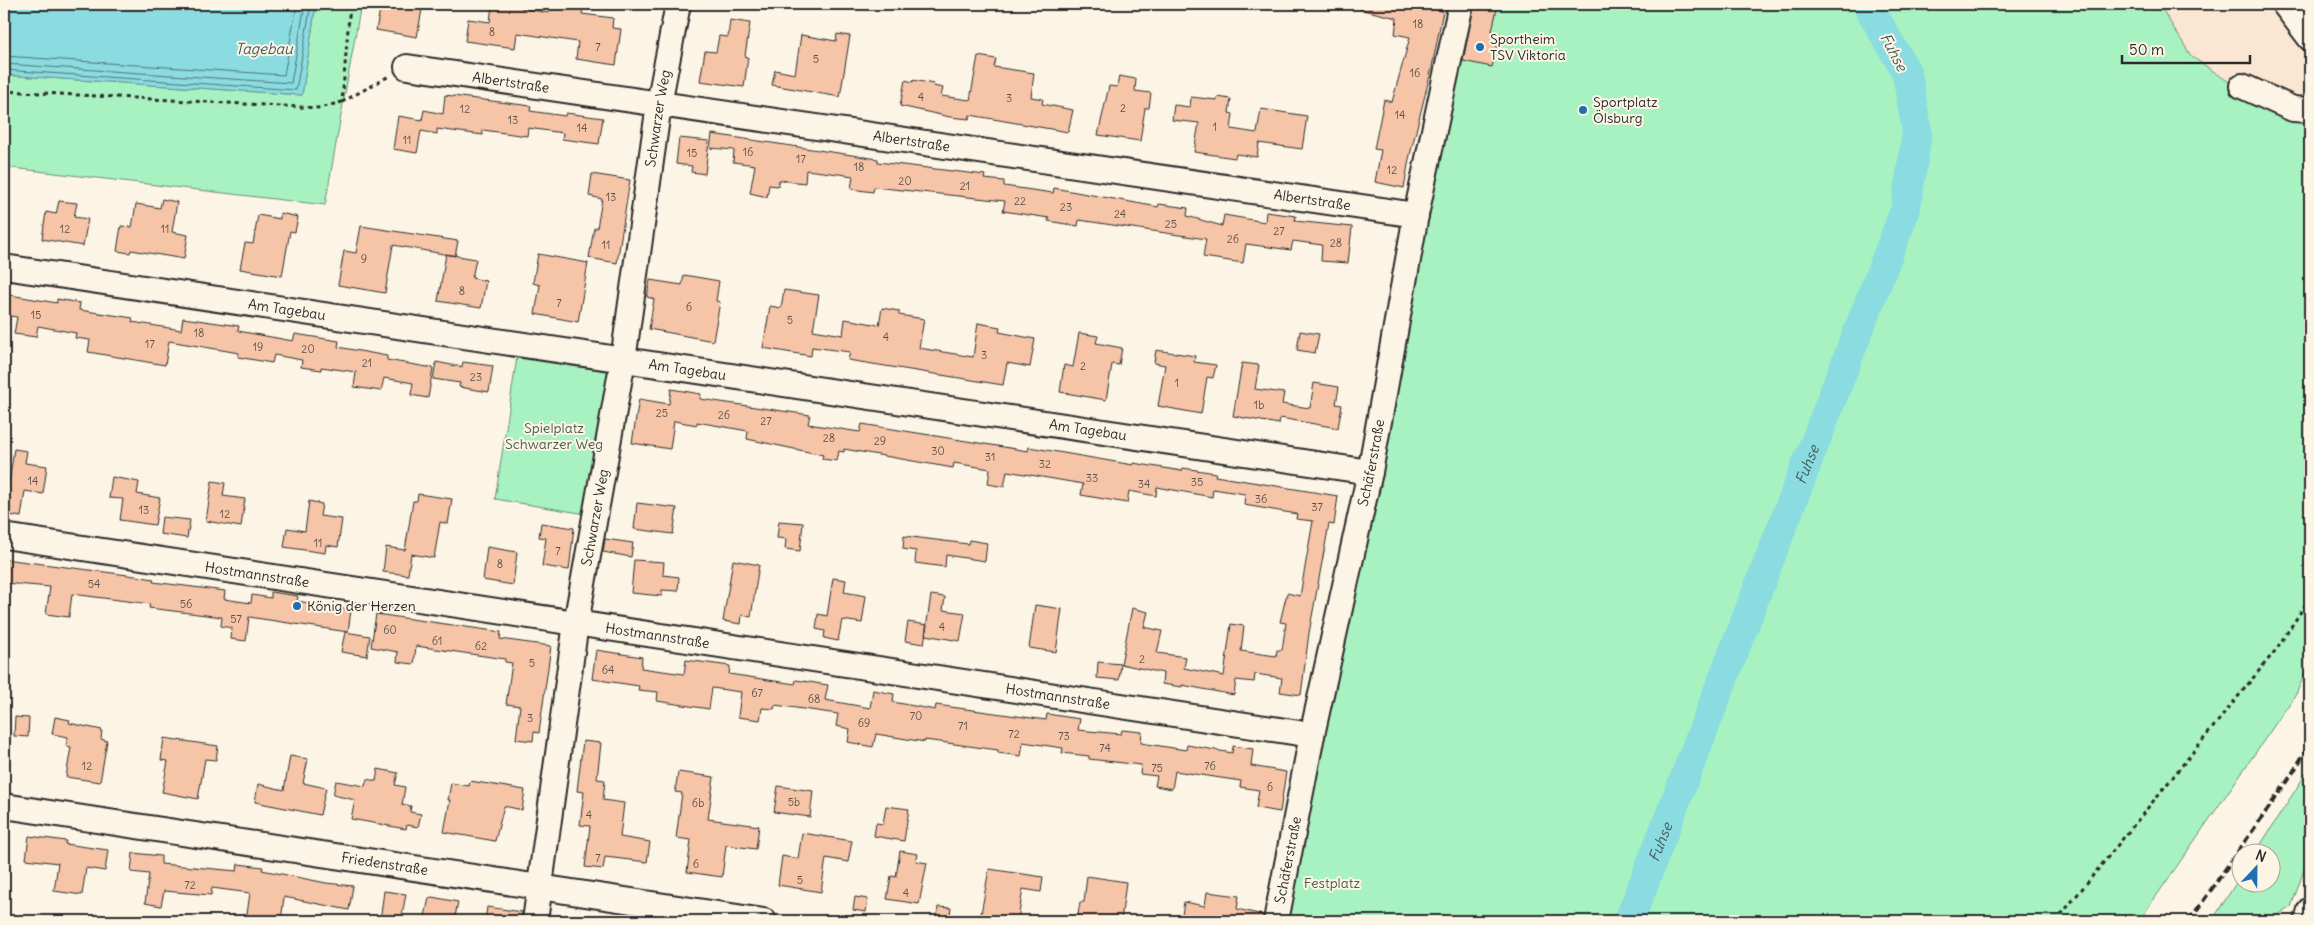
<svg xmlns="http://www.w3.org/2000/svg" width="2314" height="925" viewBox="0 0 2314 925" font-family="Delius,sans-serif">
  <rect width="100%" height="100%" fill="#fcf5e5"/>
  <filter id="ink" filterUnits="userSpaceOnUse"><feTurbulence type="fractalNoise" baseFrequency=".02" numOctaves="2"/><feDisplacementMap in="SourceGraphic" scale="10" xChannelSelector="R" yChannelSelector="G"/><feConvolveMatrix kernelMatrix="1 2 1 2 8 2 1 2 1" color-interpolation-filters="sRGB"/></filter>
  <g filter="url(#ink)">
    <path fill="#fae6d2" d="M2159 4H2305L2310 12V117L2238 88 2191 56Z"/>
    <path fill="#a8f2c1" stroke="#6a8e76" d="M316 4H361L325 205 4 167V75L302 95Z
      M1466 4H2159L2191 56 2238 88 2310 117V662L2296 694 2139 921H1283Z
      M517 357 614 372 592 515 495 499Z
      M2310 767V853L2291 907 2267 921H2212L2241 875 2242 882H2272V852H2256Z"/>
    <path fill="#8adce0" stroke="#649598" d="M4 4H316L302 95 4 75Z"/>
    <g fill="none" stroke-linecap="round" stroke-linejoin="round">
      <path stroke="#517273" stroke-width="1" d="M4 56 284 75 297 4
        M4 64 291 83 305 4
        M4 70 296 90 311 4"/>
      <path stroke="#8adce0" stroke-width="30" id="s1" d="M1629 921 1906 208 1917 132 1907 73 1867 4"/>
    </g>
    <path fill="#f6c4a7" stroke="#2b2b2b" d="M381 4H423L417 37 376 30Z
      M492 4H521V8L549 13 551 4H584L582 14 613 18 612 28 621 29 616 65 576 59 578 42 517 33 515 48 465 41 468 19 490 22Z
      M1360 4H1406L1443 11 1432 67 1409 159 1404 188 1375 182 1381 150 1374 149 1384 100 1392 102 1410 37 1395 34 1397 18 1359 9Z
      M1474 4H1498L1492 31 1500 33 1492 67 1463 61Z
      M730 20 750 23 745 56 748 57 744 87 700 81 705 51 716 52 719 36 728 37Z
      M837 34 850 36 840 97 772 85 775 70 795 74 801 35 836 41Z
      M978 56 996 59 994 67 1034 73 1031 97 1043 99 1042 104 1073 110 1068 132 970 115 969 119 950 117 900 106 905 80 913 82V80L934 84 933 86 943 88 941 96 970 100Z
      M1119 76 1136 79 1135 91 1151 93 1149 108H1145L1140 141 1098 135 1109 86 1117 87Z
      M445 95 531 106 530 111 565 116 566 113 603 118 599 144 562 139 563 133 528 128 527 136 483 130V135L437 129V134L421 131 417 153 393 149 398 116 422 120 424 110 443 114Z
      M1191 97 1217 100V97L1231 99 1229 113 1233 114 1231 129 1257 133 1261 109 1307 116 1302 149 1259 143 1257 157 1236 154 1235 158 1194 152 1199 123 1172 120 1174 105 1190 107Z
      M712 134 878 159V162L985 175 984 179 1004 181V186L1053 193 1054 188 1158 207 1159 204 1188 208 1187 216 1222 226 1224 215 1265 222 1266 212 1296 216 1295 221 1352 227 1348 263 1321 261 1322 245 1293 241 1291 250 1246 244 1243 263 1203 257 1206 239 1079 220 1078 226 1048 221 1049 218 1003 211 1005 201 874 187 873 192 851 189 853 176 839 174 806 170 805 183 779 180 778 186 769 185 767 197 750 193 755 165 733 162 734 150 710 148Z
      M679 138 709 141 705 174 691 172 692 166 676 164Z
      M592 174 630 180 617 263 589 258 594 228H597L602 199 589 196Z
      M162 199 177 202 172 232 188 235 184 259 131 250 130 253 117 251 121 226 132 227 136 204 160 208Z
      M59 201 77 203 74 217 88 219 83 246 42 239 46 212 56 214Z
      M280 213 298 217 295 232 290 231 282 276 240 269 245 243 253 244 258 215 280 219Z
      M361 226 458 241 455 256 393 245 385 293 338 285 344 251 356 253Z
      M446 254 476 259 472 278 486 281 481 308 438 301Z
      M538 254 588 263 578 322 535 314 540 285 533 283Z
      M684 275 719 281 716 301 720 302 713 341 649 329 654 299 647 297 650 280 682 285Z
      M784 290 819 295 813 330 843 335 845 319 879 325 882 308 899 311V315L924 319 919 348 973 357 978 323 1000 327 999 332 1035 339 1030 367 1007 363 1003 385 848 360 850 352 812 347 811 356 763 348 770 306 781 308Z
      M4 294 57 303V299L80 303 79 310 133 318 132 322 181 330 183 318 239 326 238 331 293 341 295 334 339 341 338 347 387 356V360L433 368 428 398 411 395 413 383 384 378 381 391 354 387 356 372 321 367V370L301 367 302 360 274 355 272 363 238 357 239 353 169 341 165 365 88 352 90 340 75 338 76 333 38 326 36 337 14 334 17 317 4 315Z
      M1300 331 1319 334 1315 353 1297 350Z
      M1079 333 1098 336 1096 343 1122 348 1119 365 1112 364 1106 400 1060 392 1064 365 1073 367Z
      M1156 350 1195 356 1194 362 1216 365 1213 378 1207 377 1201 414 1158 406 1165 365 1154 363Z
      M436 362 462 367 463 362 493 366 489 392 459 387 460 383 433 379Z
      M1242 363 1259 365 1255 389 1284 393 1282 404 1310 408 1314 383 1339 387 1336 404 1342 405 1338 428 1280 418 1279 424 1233 416Z
      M671 389 701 394 700 399 810 415 808 424 860 432 862 424 1028 451 1029 447 1133 465V463L1182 471 1183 468 1216 473 1215 476 1338 496 1334 525 1329 524 1309 633 1301 695 1280 692 1282 678 1255 674 1254 682 1236 680 1234 695 1182 685V687L1162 684 1163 673 1121 664 1132 608 1148 612 1144 627 1162 631 1157 653 1186 657 1184 668 1224 676 1231 624 1244 626 1241 651 1276 656 1277 650H1282L1286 623 1280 622 1287 593 1300 596 1313 521 1296 519 1297 514 1244 505 1245 494 1213 489 1212 497 1157 487 1156 496 1129 491 1127 503 1081 495 1083 484 1007 471 1004 487 988 484 990 469 954 463 953 468 844 449V452L839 451 837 461 822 459 823 455 747 439 748 431 697 422V425L674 421 670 449 632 443 639 399 669 404Z
      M14 449 27 451 25 463 47 466 43 494 25 491 21 517 4 514V496L7 497Z
      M112 477 139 482 137 494 160 498 155 525 120 520 123 499 109 498Z
      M212 481 225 483 223 496 245 499 241 527 206 521Z
      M418 494 452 499 448 524 440 522 434 558 411 554 408 575 383 572 386 547 405 550 413 501H417Z
      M309 501 322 504 320 516 342 519 338 547 326 545 325 553 284 547 287 528 305 531Z
      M637 503 677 508 673 534 634 529Z
      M162 517 190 520 187 538 160 534Z
      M779 521 803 523 800 551 785 549 786 539 777 538Z
      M541 523 574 528 569 570 542 566 546 538 539 537Z
      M904 536 968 544 969 540 987 543 985 561 946 555 945 567 915 563 916 551 903 549Z
      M605 539 633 543 631 557 603 552Z
      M487 547 517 552 513 585 483 580Z
      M4 559 128 575 154 579 153 582 225 591 224 599 251 603 252 595 271 598V592L298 596 297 601 351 610 348 632 249 617 246 641 231 639 232 628 221 626 222 617 149 608 150 604 72 594 69 617 46 614 50 587 4 583Z
      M634 560 664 562 663 575 679 577 678 591 662 590V596L631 593Z
      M733 560 759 565 751 617 742 615 741 624 723 621Z
      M833 578 846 580 844 592 866 596 862 623 842 620 838 641 824 638 825 631 816 629 818 614 827 616Z
      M931 595 945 597 943 610 965 613 960 641 925 635Z
      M1035 605 1062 609 1056 652 1029 648Z
      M376 614 501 632 500 639 551 646 539 733 534 732 533 741 516 739 520 706 506 704 512 663 505 662V659L416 646 414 664 397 662 398 652 371 647Z
      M908 622 927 625 924 644 905 641Z
      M345 632 370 636 367 656 341 652Z
      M596 650 642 657 641 668 684 674 686 660 730 666 729 674 795 684 796 680 828 685 825 700 870 708 873 690 894 694 893 702 935 710 936 705 1046 720 1047 714 1080 719 1078 730 1121 734 1122 730 1142 732 1141 743 1186 750 1187 745 1232 753 1233 746 1253 749 1251 766 1286 772 1280 812 1256 808 1259 790 1240 787 1241 781 1175 771 1172 789 1155 786 1157 776 1140 774 1141 765 1089 759V756L1062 753 1063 748 1023 742 1021 756 998 753V750L925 740V742L876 734 873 747 848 742 850 729 836 726 838 714 775 705 774 709 762 708 760 720 738 717 741 692 712 688 709 709 657 701 658 692 638 690 639 686 592 679Z
      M1098 662 1121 664 1119 680 1097 678Z
      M15 717 29 718 28 737 14 736Z
      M55 717 70 720 69 723 102 730 101 739 107 741 100 782 66 777 71 747 66 746 68 737 52 734Z
      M164 738 218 746 216 760 205 759 198 799 162 792 168 761 161 760Z
      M583 741 601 743 597 779 605 780 603 800 624 803 620 837 650 842 647 862 605 857 603 869 585 867 590 826 580 825 584 792 577 791Z
      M290 756 308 759 303 783 326 788 320 815 255 802 258 784 284 790Z
      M378 769 398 773 395 785 405 787 402 805 411 806 410 812 421 814 418 827 407 825 406 829 351 819 355 800 333 795 336 781 365 786 367 779 376 781Z
      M678 772 714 777 708 819 759 826 756 849 726 845 722 877 687 872 691 840 676 838 682 793 675 792Z
      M470 781 525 790 522 810 504 806 495 841 444 832 450 800H448L451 783 469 786Z
      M778 786 813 791 810 817 774 812Z
      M886 806 909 809 904 841 874 836 876 823 883 824Z
      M802 833 852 841 848 862 826 858 821 892 778 885 782 856 798 859Z
      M29 836 66 841 65 844 108 850 105 871 86 868 82 895 54 891 58 863 26 859Z
      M900 851 918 854 916 861 927 863 919 904 887 899 891 876 896 877Z
      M133 853 161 856V864L237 871 238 864 263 867 262 870 326 883 353 886 349 910 284 897 281 921H246L250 893 212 888 211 895 164 891 161 906 145 903 149 874 131 872Z
      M989 869 1043 877 1041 892 1023 889 1018 920 981 914Z
      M1087 876 1126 882 1121 921H1077L1080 902H1084Z
      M384 891 406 894 401 921H380Z
      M1207 892 1239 896 1237 909 1263 915V921H1181L1184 902 1205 906Z
      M432 897 458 902 454 921H424L429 898Z
      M855 897 868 899 866 912 853 910Z
      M487 907 522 912V921H485Z
      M938 907 951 908 949 921H936Z"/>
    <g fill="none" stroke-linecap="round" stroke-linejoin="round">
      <defs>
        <g id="minor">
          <path d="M2284 4 2310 38"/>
          <path id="s2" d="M407 67 1416 215"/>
          <path d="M2242 86 2293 109 2310 110"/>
          <path id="s3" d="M4 267 1370 472"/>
          <path id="s4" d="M4 536 1312 735"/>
          <path id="s5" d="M4 806 764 921"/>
          <path id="s6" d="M535 921 576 623 623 360 659 104 678 4"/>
          <path id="s7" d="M1276 921 1312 735 1370 472 1416 215 1461 4"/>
          <path d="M2307 921 2310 910"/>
        </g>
      </defs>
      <use href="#minor" stroke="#2b2b2b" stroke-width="28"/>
      <path stroke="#2b2b2b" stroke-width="3" stroke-dasharray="4 4" stroke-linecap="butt" d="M4 91 319 108 342 102 350 4
        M342 102 391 75
        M2056 921 2275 651 2310 598"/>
      <use href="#minor" stroke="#fcf5e5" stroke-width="24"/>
      <path stroke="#2b2b2b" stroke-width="4" stroke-dasharray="8 4" stroke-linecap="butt" d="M2189 921 2289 779 2310 744"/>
    </g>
  </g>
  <g fill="#1f6fb2" stroke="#fcf5e5" stroke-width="2">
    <circle cx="1480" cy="47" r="5"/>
    <circle cx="1583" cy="110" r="5"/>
    <circle cx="297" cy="606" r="5"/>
  </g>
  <g text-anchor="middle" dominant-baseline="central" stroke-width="4" stroke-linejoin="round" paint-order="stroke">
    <g font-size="11" fill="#5e514a">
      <text x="1418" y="24">18</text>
      <text x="492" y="32">8</text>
      <text x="598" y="47">7</text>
      <text x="816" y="59">5</text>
      <text x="1415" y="73">16</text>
      <text x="921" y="97">4</text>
      <text x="1009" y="98">3</text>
      <text x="1123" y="108">2</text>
      <text x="465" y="109">12</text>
      <text x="1400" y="115">14</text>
      <text x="513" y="120">13</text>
      <text x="1215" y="127">1</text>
      <text x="582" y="128">14</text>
      <text x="407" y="140">11</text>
      <text x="748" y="152">16</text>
      <text x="692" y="153">15</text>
      <text x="801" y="159">17</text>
      <text x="859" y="167">18</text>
      <text x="1392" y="170">12</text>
      <text x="905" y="181">20</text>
      <text x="965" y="186">21</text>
      <text x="611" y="197">13</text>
      <text x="1020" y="201">22</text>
      <text x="1066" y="207">23</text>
      <text x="1120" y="214">24</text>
      <text x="1171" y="224">25</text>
      <text x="65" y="229">12</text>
      <text x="165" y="229">11</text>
      <text x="1279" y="231">27</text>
      <text x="1233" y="239">26</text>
      <text x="1336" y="243">28</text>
      <text x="606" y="245">11</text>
      <text x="364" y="259">9</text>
      <text x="462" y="291">8</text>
      <text x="559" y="303">7</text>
      <text x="689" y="307">6</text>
      <text x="36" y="315">15</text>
      <text x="790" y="320">5</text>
      <text x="199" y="333">18</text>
      <text x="886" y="337">4</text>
      <text x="150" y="344">17</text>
      <text x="258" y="347">19</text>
      <text x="308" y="349">20</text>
      <text x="984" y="355">3</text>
      <text x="367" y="363">21</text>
      <text x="1083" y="366">2</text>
      <text x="476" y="377">23</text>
      <text x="1177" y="383">1</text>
      <text x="1259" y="405">1b</text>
      <text x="662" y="413">25</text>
      <text x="724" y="415">26</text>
      <text x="766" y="421">27</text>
      <text x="829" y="438">28</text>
      <text x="880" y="441">29</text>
      <text x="938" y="451">30</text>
      <text x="990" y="457">31</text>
      <text x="1045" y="464">32</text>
      <text x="1092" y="478">33</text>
      <text x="33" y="481">14</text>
      <text x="1197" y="482">35</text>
      <text x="1144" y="484">34</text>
      <text x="1261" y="499">36</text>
      <text x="1317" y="507">37</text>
      <text x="144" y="510">13</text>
      <text x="225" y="514">12</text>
      <text x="318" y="543">11</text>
      <text x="558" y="551">7</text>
      <text x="500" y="564">8</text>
      <text x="94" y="584">54</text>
      <text x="186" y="604">56</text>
      <text x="236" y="619">57</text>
      <text x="942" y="627">4</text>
      <text x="390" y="630">60</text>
      <text x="437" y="641">61</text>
      <text x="481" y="646">62</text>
      <text x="1142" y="659">2</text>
      <text x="532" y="663">5</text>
      <text x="608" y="670">64</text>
      <text x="757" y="693">67</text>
      <text x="814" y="699">68</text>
      <text x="916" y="716">70</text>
      <text x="530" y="718">3</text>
      <text x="864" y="723">69</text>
      <text x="963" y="726">71</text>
      <text x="1014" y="734">72</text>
      <text x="1064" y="736">73</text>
      <text x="1105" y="748">74</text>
      <text x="87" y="766">12</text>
      <text x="1210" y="766">76</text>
      <text x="1157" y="768">75</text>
      <text x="1270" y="787">6</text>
      <text x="794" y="802">5b</text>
      <text x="698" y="803">6b</text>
      <text x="589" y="815">4</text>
      <text x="598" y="858">7</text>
      <text x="696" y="864">6</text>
      <text x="800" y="880">5</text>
      <text x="190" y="885">72</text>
      <text x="906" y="893">4</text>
    </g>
    <g font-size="14" fill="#2b2b2b" stroke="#fcf5e5" text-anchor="start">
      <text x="1490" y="39">Sportheim<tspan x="1490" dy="16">TSV Viktoria</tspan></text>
      <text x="1593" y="102">Sportplatz<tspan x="1593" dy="16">Ölsburg</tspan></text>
      <text x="307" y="606">König der Herzen</text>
    </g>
    <g font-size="14" fill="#2b2b2b" stroke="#fcf5e5">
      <text stroke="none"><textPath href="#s2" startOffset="105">Albertstraße</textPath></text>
      <text stroke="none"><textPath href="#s6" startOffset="812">Schwarzer Weg</textPath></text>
      <text stroke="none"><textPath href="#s2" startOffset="510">Albertstraße</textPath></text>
      <text stroke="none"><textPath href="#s2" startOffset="915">Albertstraße</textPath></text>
      <text stroke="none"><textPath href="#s3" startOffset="286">Am Tagebau</textPath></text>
      <text stroke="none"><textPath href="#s3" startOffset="691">Am Tagebau</textPath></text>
      <text stroke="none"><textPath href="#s3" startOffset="1096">Am Tagebau</textPath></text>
      <text stroke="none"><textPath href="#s7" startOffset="468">Schäferstraße</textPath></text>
      <text stroke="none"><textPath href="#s6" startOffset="408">Schwarzer Weg</textPath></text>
      <text stroke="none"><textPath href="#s4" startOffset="256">Hostmannstraße</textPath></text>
      <text stroke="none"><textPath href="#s4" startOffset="661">Hostmannstraße</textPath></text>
      <text stroke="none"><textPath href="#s4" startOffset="1066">Hostmannstraße</textPath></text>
      <text stroke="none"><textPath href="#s7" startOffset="62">Schäferstraße</textPath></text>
      <text stroke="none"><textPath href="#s5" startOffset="385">Friedenstraße</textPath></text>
    </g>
    <g font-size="14" fill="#4a5d50" stroke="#fcf5e5">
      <text x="554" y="428">Spielplatz<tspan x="554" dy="16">Schwarzer Weg</tspan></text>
      <text x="1332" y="883">Festplatz</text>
    </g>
    <g font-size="15" font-style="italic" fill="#435758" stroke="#fcf5e5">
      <text x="264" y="48">Tagebau</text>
      <text transform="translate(1894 52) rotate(62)">Fuhse</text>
      <text stroke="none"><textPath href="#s1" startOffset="490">Fuhse</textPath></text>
      <text stroke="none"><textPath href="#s1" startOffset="85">Fuhse</textPath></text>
    </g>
  </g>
  <rect width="2314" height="925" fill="none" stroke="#fcf5e5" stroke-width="20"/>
  <rect x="10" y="10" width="2294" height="905" fill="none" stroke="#2b2b2b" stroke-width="2" filter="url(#ink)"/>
  <g transform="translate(2256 868) rotate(22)"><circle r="24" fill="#fcf5e5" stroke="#a8a49b"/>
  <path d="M0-4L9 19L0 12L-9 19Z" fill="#1f6fb2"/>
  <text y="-8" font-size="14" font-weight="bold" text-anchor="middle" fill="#2b2b2b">N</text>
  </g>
  <path d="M2122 55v8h128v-8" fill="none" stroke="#2b2b2b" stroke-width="2.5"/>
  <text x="2129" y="55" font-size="15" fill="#2b2b2b" stroke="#fcf5e5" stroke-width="4" paint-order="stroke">50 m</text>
</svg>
